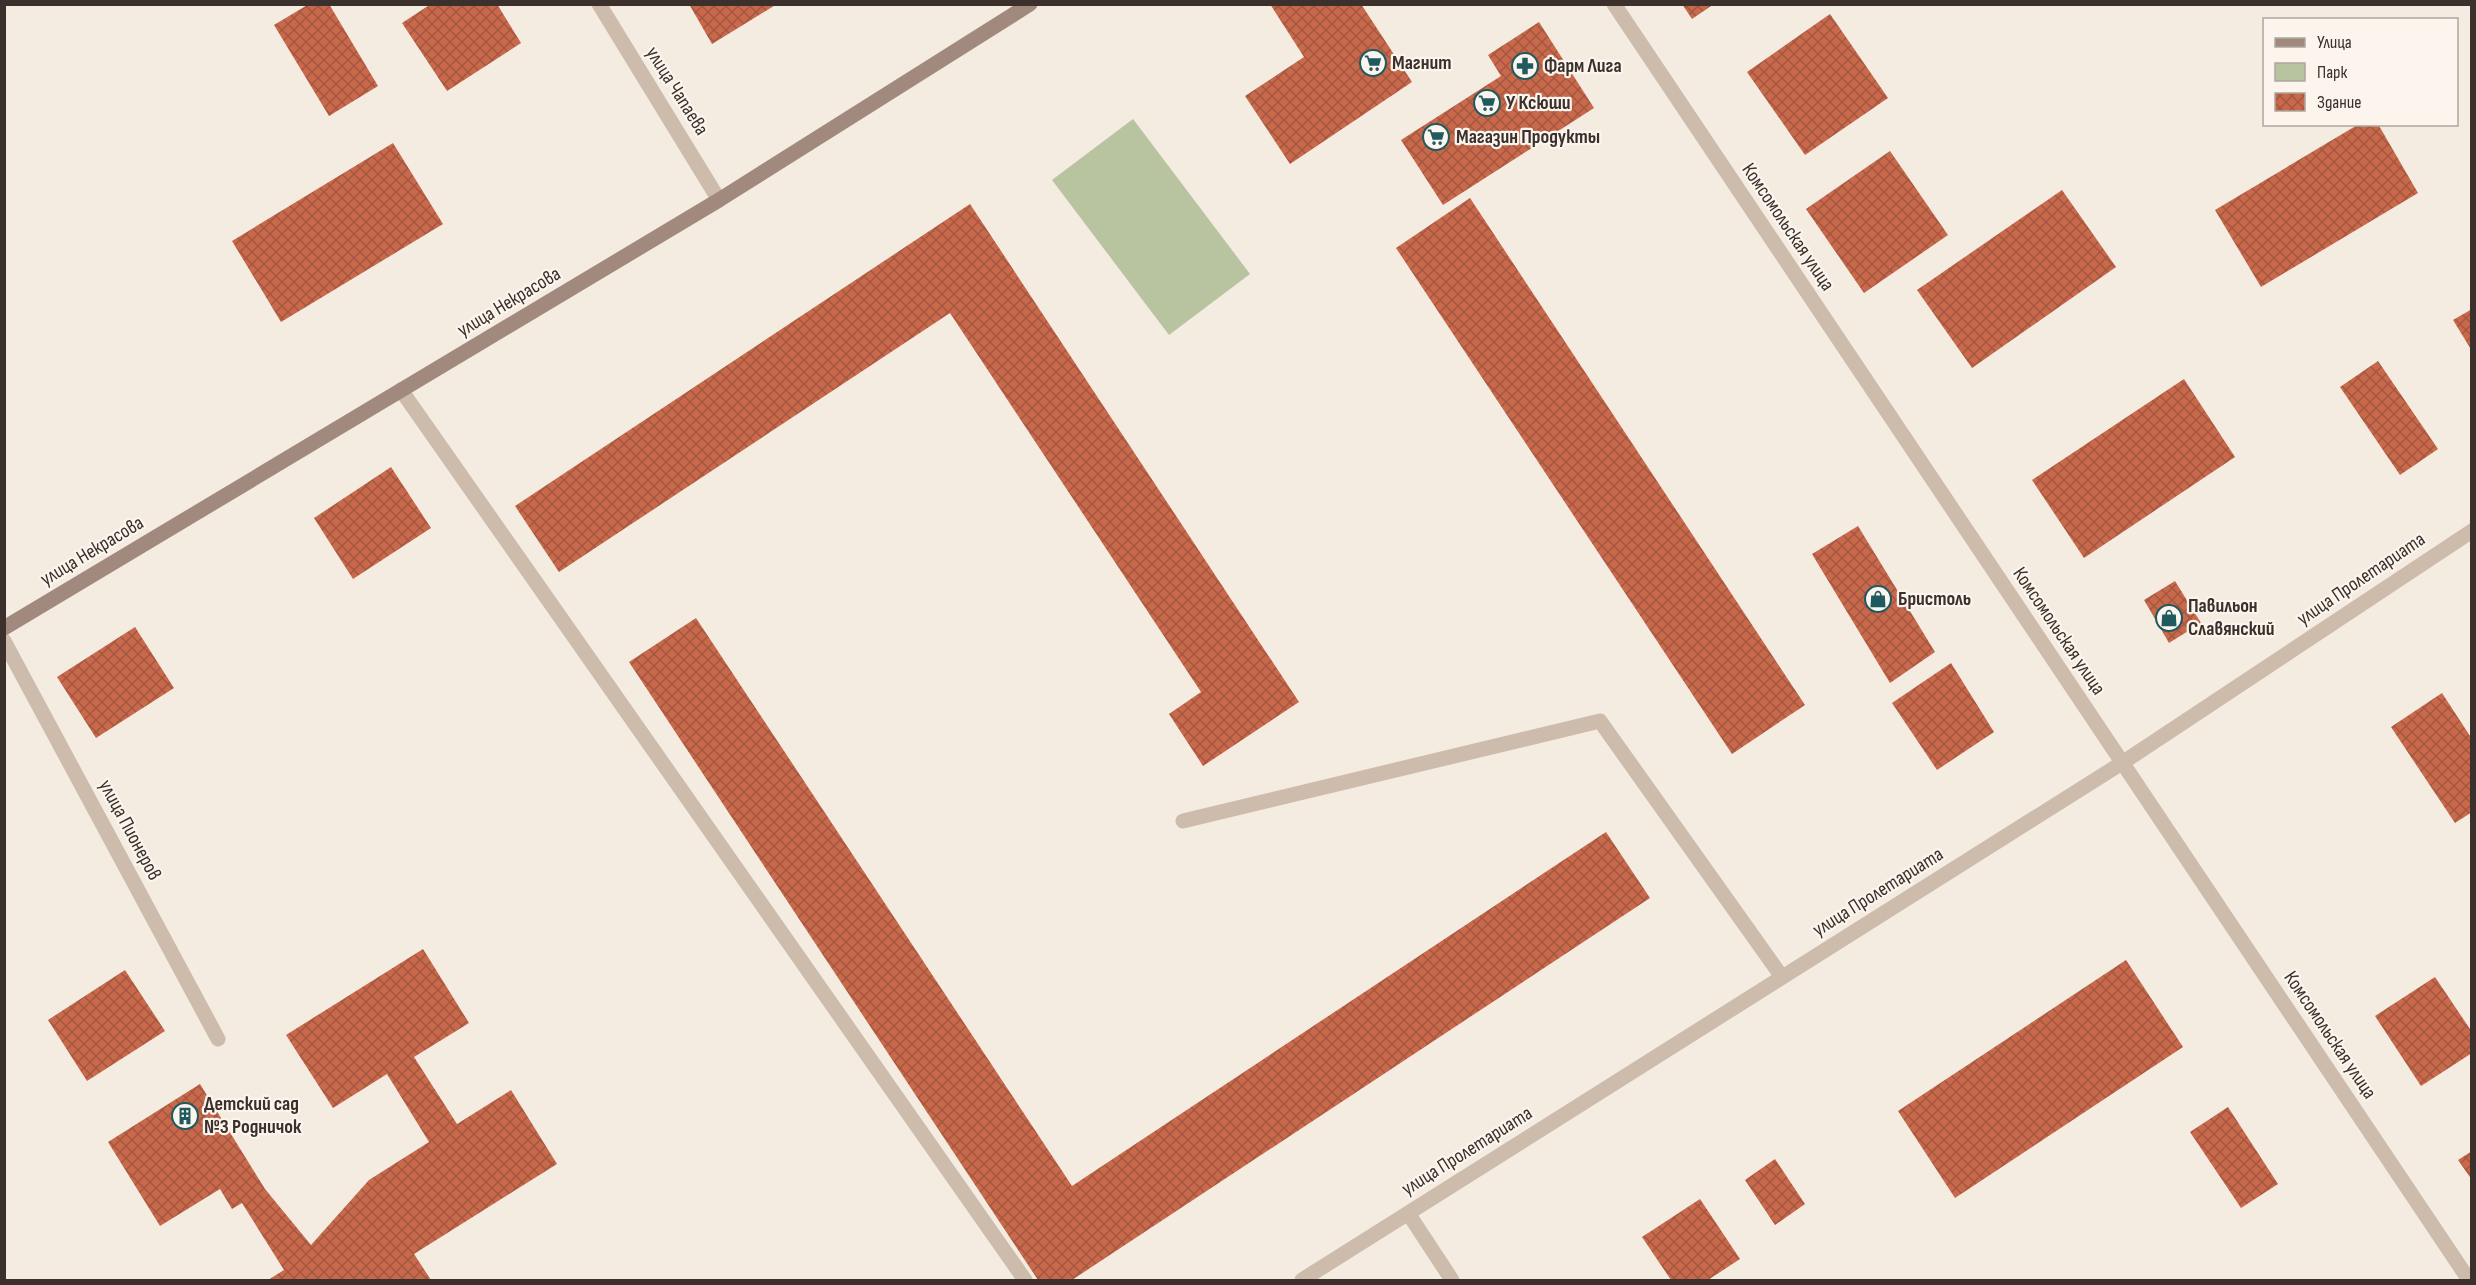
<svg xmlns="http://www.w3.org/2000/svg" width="2476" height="1285" viewBox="0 0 2476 1285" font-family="'Sofia Sans Condensed',sans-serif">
  <defs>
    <pattern id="building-cross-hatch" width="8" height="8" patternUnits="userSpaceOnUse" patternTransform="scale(1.5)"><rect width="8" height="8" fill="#c8694b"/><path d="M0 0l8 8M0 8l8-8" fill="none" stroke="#a4573f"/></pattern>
  </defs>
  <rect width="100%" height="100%" fill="#f4ebe1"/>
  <path fill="#b8c4a0" d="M1133 119 1250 274 1169 335 1052 180Z"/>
  <path fill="url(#building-cross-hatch)" d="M309 4H329L378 86 329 116 274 25Z
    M431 4H497L521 43 447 91 402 23Z
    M689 4H777L712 44Z
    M1270 4H1361L1412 82 1290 164 1245 96 1304 57Z
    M1682 4H1714L1692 19Z
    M1830 14 1888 98 1805 155 1747 72Z
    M1539 22 1594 108 1443 205 1401 140 1501 76 1488 55Z
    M2359 124H2378L2418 193 2261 287 2215 210Z
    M393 143 443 224 281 322 232 241Z
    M1890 151 1948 235 1864 293 1806 209Z
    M2062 190 2116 267 1972 368 1917 290Z
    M1470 198 1805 705 1732 754 1396 248Z
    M970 204 1299 702 1203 766 1169 714 1201 692 950 313 559 572 515 506Z
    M2472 309V351L2453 320Z
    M2378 361 2438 449 2400 475 2340 387Z
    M2184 379 2235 457 2084 558 2032 480Z
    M391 467 431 528 353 579 314 518Z
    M1858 526 1935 652 1890 683 1812 554Z
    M2175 581 2201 623 2169 643 2144 600Z
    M696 618 1072 1186 1606 832 1650 898 1072 1280H1038L629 662Z
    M135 627 174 688 96 738 57 677Z
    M1951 663 1994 732 1937 770 1892 703Z
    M2442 693 2472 739V812L2455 823 2391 727Z
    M423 949 469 1023 414 1057 457 1124 511 1090 557 1164 414 1254 431 1280H268L284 1270 242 1203 232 1209 220 1189 160 1226 108 1142 200 1084 265 1189 311 1245 369 1180 429 1142 387 1074 333 1108 286 1035Z
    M2126 960 2183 1047 1955 1198 1898 1111Z
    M125 970 165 1031 87 1081 48 1020Z
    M2435 977 2472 1032V1053L2421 1086 2375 1016Z
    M2228 1107 2278 1184 2241 1208 2190 1132Z
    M2472 1151V1180L2458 1160Z
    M1775 1159 1805 1204 1775 1225 1745 1180Z
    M1700 1199 1740 1259 1708 1280H1671L1642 1237Z"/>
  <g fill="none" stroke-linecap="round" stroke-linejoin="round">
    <path stroke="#cdbbac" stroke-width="15" d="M401 390 1025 1280
      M1183 821 1600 721 1782 977"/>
    <path stroke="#cdbbac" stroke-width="15" d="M599 4 719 200
      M1614 4 2469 1280
      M4 641 218 1039
      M1408 1213 1452 1280
      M1302 1280 2122 763 2472 531"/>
    <path stroke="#a18a7d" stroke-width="15" d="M4 628 719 200 1030 4"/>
  </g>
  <defs>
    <symbol id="supermarket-ring" viewBox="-11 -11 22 22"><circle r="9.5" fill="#fbf5ee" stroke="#1f5a5e" stroke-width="1.5"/><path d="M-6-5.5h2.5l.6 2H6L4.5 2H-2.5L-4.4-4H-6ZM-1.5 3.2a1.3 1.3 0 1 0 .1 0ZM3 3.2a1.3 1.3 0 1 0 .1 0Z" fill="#1f5a5e"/></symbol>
    <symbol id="pharmacy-ring" viewBox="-11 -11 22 22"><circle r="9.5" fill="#fbf5ee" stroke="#1f5a5e" stroke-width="1.5"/><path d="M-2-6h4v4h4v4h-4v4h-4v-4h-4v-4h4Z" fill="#1f5a5e"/></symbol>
    <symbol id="shop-ring" viewBox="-11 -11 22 22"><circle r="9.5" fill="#fbf5ee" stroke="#1f5a5e" stroke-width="1.5"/><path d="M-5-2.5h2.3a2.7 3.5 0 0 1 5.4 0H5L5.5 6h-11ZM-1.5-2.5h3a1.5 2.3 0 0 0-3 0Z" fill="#1f5a5e"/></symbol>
    <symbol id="building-ring" viewBox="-11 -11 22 22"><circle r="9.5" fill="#fbf5ee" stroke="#1f5a5e" stroke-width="1.5"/><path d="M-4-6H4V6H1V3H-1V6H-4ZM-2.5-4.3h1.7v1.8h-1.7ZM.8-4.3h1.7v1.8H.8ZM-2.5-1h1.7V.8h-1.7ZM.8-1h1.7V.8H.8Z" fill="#1f5a5e"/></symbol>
  </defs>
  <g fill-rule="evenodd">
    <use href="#supermarket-ring" x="1358" y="48" width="30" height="30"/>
    <use href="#pharmacy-ring" x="1510" y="51" width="30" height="30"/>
    <use href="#supermarket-ring" x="1472" y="88" width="30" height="30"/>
    <use href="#supermarket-ring" x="1421" y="122" width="30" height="30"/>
    <use href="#shop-ring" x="1863" y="584" width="30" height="30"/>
    <use href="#shop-ring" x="2154" y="603" width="30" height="30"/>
    <use href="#building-ring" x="170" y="1101" width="30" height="30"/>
  </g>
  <g text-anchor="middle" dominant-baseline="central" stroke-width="4.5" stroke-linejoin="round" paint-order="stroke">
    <g font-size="20" font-weight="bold" fill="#3b302b" stroke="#fbf5ee" text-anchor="start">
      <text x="1392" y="63">Магнит</text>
      <text x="1544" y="66">Фарм Лига</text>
      <text x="1506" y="103">У Ксюши</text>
      <text x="1456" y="137">Магазин Продукты</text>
      <text x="1898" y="599">Бристоль</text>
      <text x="2188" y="606">Павильон<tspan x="2188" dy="23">Славянский</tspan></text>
      <text x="204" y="1104">Детский сад<tspan x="204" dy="23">№3 Родничок</tspan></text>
    </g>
    <g font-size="20" fill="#3b302b" stroke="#fbf5ee">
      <text transform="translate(677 91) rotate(58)">улица Чапаева</text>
      <text transform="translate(1788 227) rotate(56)">Комсомольская улица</text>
      <text transform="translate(509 302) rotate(-31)">улица Некрасова</text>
      <text transform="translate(92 551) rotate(-31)">улица Некрасова</text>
      <text transform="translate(2361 579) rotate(-34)">улица Пролетариата</text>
      <text transform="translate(2059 631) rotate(56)">Комсомольская улица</text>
      <text transform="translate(130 830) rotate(62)">улица Пионеров</text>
      <text transform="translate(1878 892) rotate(-32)">улица Пролетариата</text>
      <text transform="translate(2330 1035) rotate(56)">Комсомольская улица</text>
      <text transform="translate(1467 1151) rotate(-32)">улица Пролетариата</text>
    </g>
  </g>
  <rect width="2476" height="1285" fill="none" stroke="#3b302b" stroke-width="12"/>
  <rect x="2263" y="18" width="195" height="108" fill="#fbf5ee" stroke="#aea6a0" stroke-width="1.5"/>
  <rect x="2275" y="38" width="30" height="9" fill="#a18a7d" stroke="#aea6a0" stroke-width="1.5"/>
  <text x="2317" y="48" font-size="18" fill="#3b302b">Улица</text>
  <rect x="2275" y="63" width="30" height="18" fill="#b8c4a0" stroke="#aea6a0" stroke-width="1.5"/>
  <text x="2317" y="78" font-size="18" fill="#3b302b">Парк</text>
  <rect x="2275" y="93" width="30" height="18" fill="url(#building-cross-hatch)" stroke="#aea6a0" stroke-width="1.5"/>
  <text x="2317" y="108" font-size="18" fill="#3b302b">Здание</text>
</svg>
